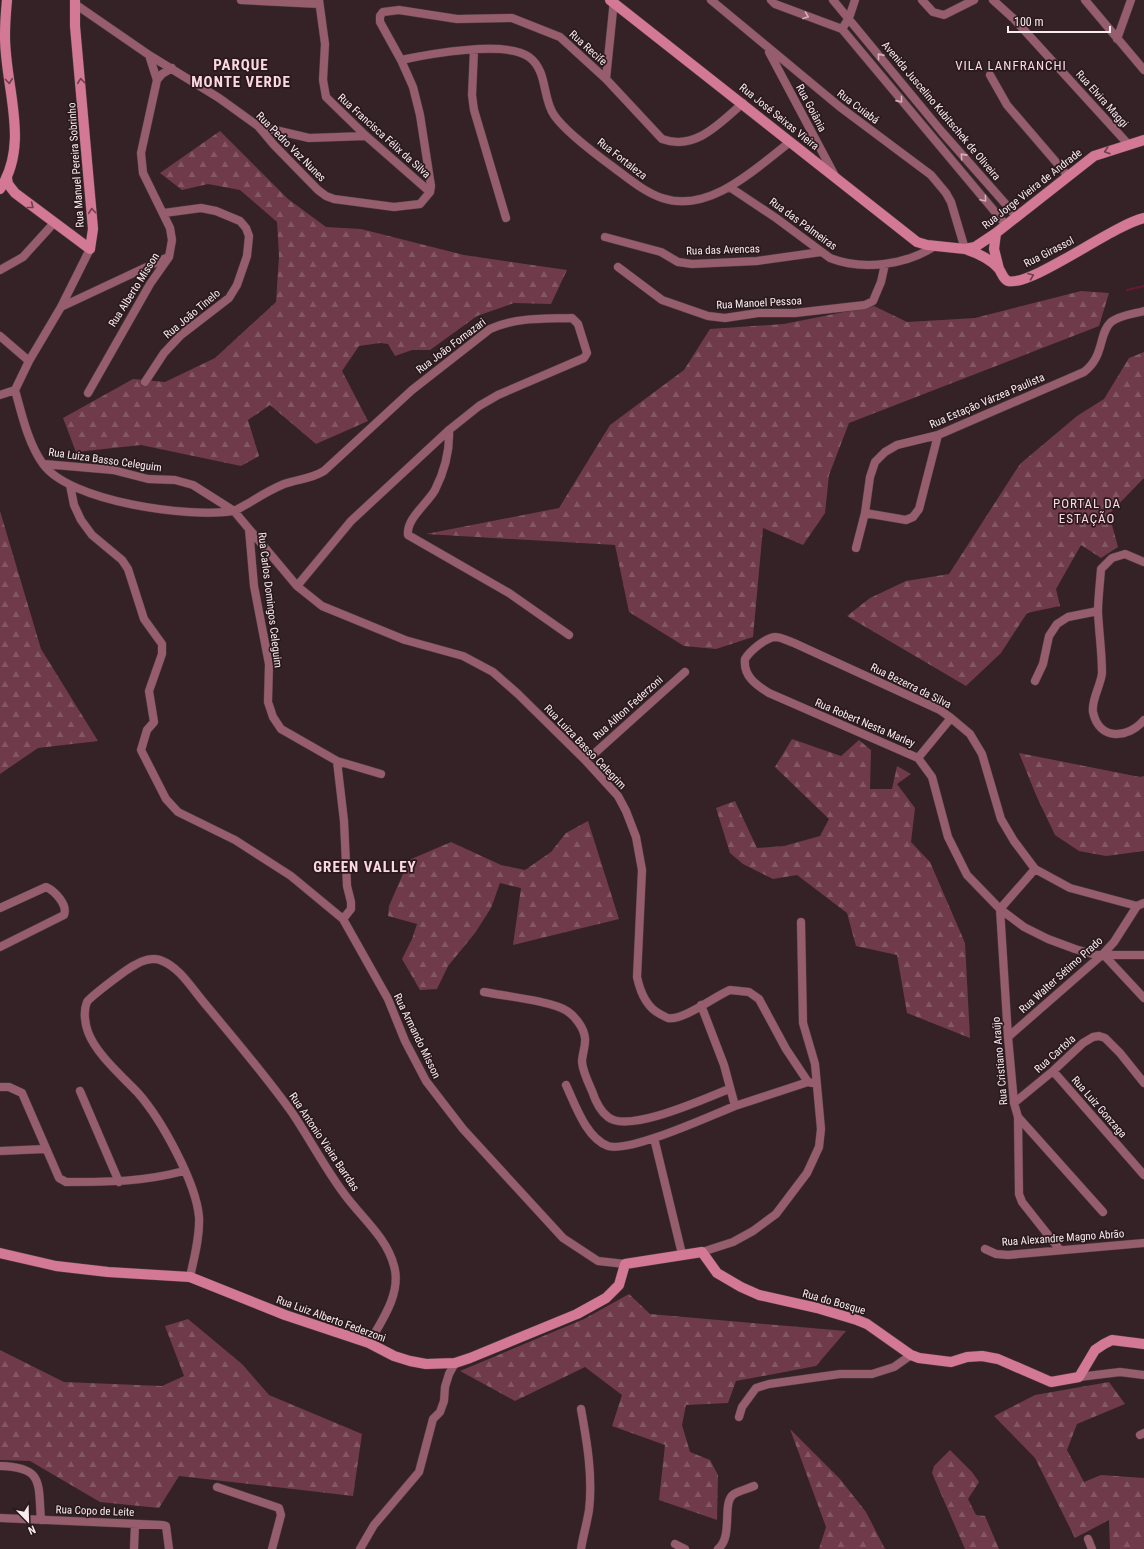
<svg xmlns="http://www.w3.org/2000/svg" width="1144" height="1549" viewBox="0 0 1144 1549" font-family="'Roboto Condensed',sans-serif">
  <defs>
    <pattern id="forest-firs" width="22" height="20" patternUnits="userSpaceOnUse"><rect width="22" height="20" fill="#6f3a4a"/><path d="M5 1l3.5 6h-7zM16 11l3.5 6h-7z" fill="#845764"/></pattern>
  </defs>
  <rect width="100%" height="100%" fill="#342227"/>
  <path fill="url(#forest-firs)" d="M220 131 288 199 326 227 361 229 464 255 567 270 551 304 514 303 477 316 430 350H412L395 356 388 344 380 343 359 346 342 371 368 421 316 444 270 405 248 420 259 456 241 466 141 445 76 452 63 418 133 379 165 382 215 358 276 302 279 256 277 222 240 190 208 184 182 190 160 173Z
    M1081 291 1109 293 1099 326 849 423 829 475 825 513 803 545 763 528 753 637 716 649 684 646 629 612 615 545 426 534 559 508 610 425 684 370 710 329 784 324 874 306 907 322 975 318Z
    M1144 352V478L1109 514 1118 547 1101 558 1081 545 1056 589 1060 606 1027 613 1001 653 966 686 847 616 870 598 906 581 949 574 1020 464 1077 416 1104 399 1129 358Z
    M0 511 41 649 98 741 38 748 0 774Z
    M792 739 841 756 859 740 871 750 870 789H892L897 766 911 774 897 784 915 808 911 842 930 862 965 943 970 1038 907 1013 897 955 856 946 847 913 797 875 773 879 743 864 730 853 716 808 735 801 757 848 784 846 820 836 829 819 775 767Z
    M1019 753 1140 777 1144 776V851L1106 856 1079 851 1055 835 1036 795Z
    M588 821 619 919 513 945 521 888 500 883 491 908 475 933 448 966 437 989 420 990 402 959 412 939 417 924 388 916 389 906 409 860 451 842 501 865 525 870 551 852 566 833Z
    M629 1294 650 1314 846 1331 816 1366 736 1381 728 1403 686 1405 682 1425 690 1452 710 1460 718 1475 717 1520 659 1500 665 1445 612 1426 622 1395 585 1367 515 1401 460 1371 584 1319Z
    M188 1319 242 1364 269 1395 362 1434 353 1496 179 1476 159 1508 100 1502 30 1461 0 1460V1350L64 1382 162 1386 184 1376 165 1326Z
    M1109 1382 1125 1404 1077 1424 1067 1450 1084 1482 1101 1475 1144 1478V1549H1110L1109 1520 1075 1538 1035 1458 994 1416 1035 1395Z
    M790 1429 840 1479 866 1512 885 1549H819L826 1527Z
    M950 1450 972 1472 979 1482 968 1499 976 1515 985 1516 999 1549H965L932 1473 934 1466Z"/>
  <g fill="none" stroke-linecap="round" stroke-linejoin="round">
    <path stroke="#671a38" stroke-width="2" d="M1127 290 1144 286"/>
    <defs>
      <path id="street" d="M241 0 319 4
        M319 0 325 44 323 80 326 97 366 136 430 192
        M711 0 840 107 931 175 946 193 951 202 965 249
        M771 0 775 4 842 29 1006 225
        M833 0 942 132 1017 217
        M922 0 933 12 944 15 974 0
        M993 0 1014 19 1128 144
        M1085 0 1144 70
        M75 4 149 55 219 98 258 126 274 145 318 190 326 196 334 199 394 207 420 204 430 192 431 186 420 115 413 87 401 60 380 22V16L383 12 399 10 457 19 512 18 560 37 606 79 662 139C695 151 719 124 743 103
        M842 29 849 18 855 0
        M1117 39 1131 0
        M474 50 472 95 474 110 506 218
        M769 52 835 176
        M149 55 157 80
        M401 60C429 54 506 40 529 57 548 71 542 98 554 115 564 130 598 156 613 167 628 178 644 192 662 198 709 214 755 169 790 142
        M990 75 1007 105 1068 176
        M606 79 614 0
        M258 126 309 138 366 136
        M731 188 776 218 830 258C863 271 906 265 935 246
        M605 237 661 252 678 262 692 264 757 261 821 252
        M618 267 662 300 708 316 725 318 758 313H795L865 305 873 301 881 282 885 264
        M0 270 23 257 53 224
        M61 307 168 257
        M0 336 29 361
        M145 382 164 353 181 335 229 298 237 285 247 256 249 236 246 228 240 221 216 211 201 208 164 213
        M15 390C22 415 28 443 43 464 70 502 189 518 233 511 238 510 244 505 249 503 260 496 272 489 284 484 298 479 311 479 324 471L412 390 490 329C516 317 544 319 572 318L578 324 587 353 584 358 498 395 479 406 449 430
        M88 393 150 284 169 257 172 240 170 228 143 173 141 153 157 80 162 74 172 68
        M0 395 15 390 29 361 61 307 90 249
        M44 464 113 470 148 479 175 480 193 485 234 511 297 586 322 606 405 640 463 656 493 672 518 694 586 761 618 796 626 811 636 837 642 870 637 977C640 991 646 1007 660 1014 662 1015 665 1017 668 1018 683 1021 715 996 730 990L749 992 759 999 786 1049 808 1082
        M70 485 74 505 81 520 92 535 122 560 128 569 144 619 162 644V654L149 691 154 722 147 730 141 750 166 799 178 812 235 840 291 876 343 919 388 999 405 1041 426 1081 463 1129 563 1238 598 1261 625 1264
        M865 513 906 520 913 517 919 509 938 435
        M249 529 254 586 269 664 268 702 273 717 281 729 337 761 381 774
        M856 548 865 513 870 477 875 462 885 452 897 445 938 435 1084 372C1105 356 1098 334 1111 322 1120 315 1133 314 1144 311
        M1144 562 1125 554 1112 558 1101 569C1100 584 1098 598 1098 612 1099 633 1102 653 1102 673 1101 685 1091 700 1093 712 1099 741 1128 739 1144 720
        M297 586 351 521 449 430C450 452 445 470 435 490 427 504 406 519 408 535L509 593 569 635
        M1035 681 1043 664 1049 636 1057 624 1068 617 1098 611
        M918 758 951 718
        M337 761 344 821 347 886 351 902V909L343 919
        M586 761 685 672
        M1035 869 1000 909 1008 1037 1014 1103 1018 1117 1019 1194 1022 1202 1060 1250
        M1144 903 1137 906 1070 888 1035 869 1014 841 1001 819 982 754 970 734 951 718 940 710 794 643C788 641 781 637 775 637 765 638 750 651 745 659 743 676 756 685 769 693L918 758 932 777 948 837 967 875 1000 909 1024 927 1048 939 1075 949 1096 955H1144
        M0 908 46 887C55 891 68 905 64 915L0 947
        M1103 954 1144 998
        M484 992C504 996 552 1001 567 1011 575 1016 584 1028 585 1038 586 1046 582 1054 582 1062 583 1072 588 1082 592 1091 595 1100 600 1111 608 1117 628 1134 706 1098 729 1089
        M701 1005 724 1065 735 1106
        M1008 1037 1103 954 1114 942 1137 906
        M1053 1071 1144 1175
        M566 1085C575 1104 586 1138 608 1146 630 1153 712 1115 735 1106 759 1098 784 1090 808 1082L812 1083
        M0 1087H9L22 1093 59 1178 66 1182C109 1182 142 1182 184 1171
        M80 1091 119 1182
        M1014 1103 1053 1071 1083 1043 1093 1037 1099 1036 1105 1038 1120 1053 1144 1083
        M1018 1117 1103 1212
        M654 1138 682 1254
        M0 1151 45 1149
        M985 1249 996 1254 1008 1255 1144 1243
        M702 1252 733 1242 753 1231 776 1214 807 1173 819 1147 821 1129 815 1064 803 1023 801 922
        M190 1277C194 1258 200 1237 199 1217 196 1182 161 1119 138 1093 122 1076 96 1054 88 1032 85 1024 83 1011 87 1002 90 997 128 968 135 965 141 961 152 957 160 960 180 967 192 989 206 1005 236 1041 266 1076 293 1114 311 1141 326 1170 345 1195 362 1218 387 1238 394 1266 402 1293 381 1322 369 1343
        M1079 1377 1120 1372 1144 1375
        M739 1417 742 1407 756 1388 769 1384 840 1374H872L894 1367 911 1355
        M1140 1435 1144 1433
        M0 1466C44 1467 38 1483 41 1520
        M217 1487 279 1508 281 1515 272 1549
        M0 1518 162 1525 166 1526 169 1549
        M1088 1539 1092 1549
        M675 1544 685 1549
        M134 1549 135 1524
        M360 1549 374 1525 419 1472 433 1419 440 1412 444 1401 445 1387 449 1374 455 1363
        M581 1549C583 1536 587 1523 589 1510 593 1477 587 1442 581 1409
        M718 1549C734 1536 721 1502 734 1494 739 1491 747 1489 754 1486"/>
      <path id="secondary" d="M610 0 917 242 927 245 965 249 975 247 996 233 1094 156 1144 140
        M7 178 8 184 15 193 90 249 93 229 75 26V0
        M0 189C31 143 4 85 5 34 5 22 6 11 7 0
        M996 233 994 249 999 269
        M965 249C977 253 991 259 999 269 1002 273 1003 279 1008 281 1031 287 1113 225 1144 218
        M0 1253 56 1266 108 1272 190 1277 285 1315 369 1343 394 1356 410 1361 426 1364 455 1363 470 1358 577 1314 606 1298 619 1285 625 1264 702 1252 717 1273 741 1287 759 1295 817 1308 857 1320 867 1324 911 1355 919 1358 951 1362 967 1357 982 1356 998 1359 1051 1382 1079 1377 1095 1350 1104 1344 1112 1340 1144 1344"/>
    </defs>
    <use href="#street" stroke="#4f3e43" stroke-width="9"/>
    <use href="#secondary" stroke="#4f3e43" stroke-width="11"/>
    <use href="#street" stroke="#965d6d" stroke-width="8"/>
    <use href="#secondary" stroke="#d47995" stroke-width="10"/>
  </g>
  <defs><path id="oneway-chevron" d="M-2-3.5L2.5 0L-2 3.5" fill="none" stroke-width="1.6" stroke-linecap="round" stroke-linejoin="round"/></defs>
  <g stroke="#d1b2ba">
    <use href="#oneway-chevron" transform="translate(806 16) rotate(20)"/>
    <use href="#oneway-chevron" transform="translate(880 56) rotate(-129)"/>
    <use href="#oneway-chevron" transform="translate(900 100) rotate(51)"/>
    <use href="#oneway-chevron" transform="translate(963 156) rotate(-132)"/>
    <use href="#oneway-chevron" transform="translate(984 199) rotate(50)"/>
  </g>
  <g stroke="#6e3f4e">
    <use href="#oneway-chevron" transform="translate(9 81) rotate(85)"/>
    <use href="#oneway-chevron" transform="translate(81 81) rotate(-95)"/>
    <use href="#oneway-chevron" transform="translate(1107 151) rotate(162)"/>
    <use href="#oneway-chevron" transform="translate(31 206) rotate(38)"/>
    <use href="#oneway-chevron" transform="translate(92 211) rotate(-95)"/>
    <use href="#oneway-chevron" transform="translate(1031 276) rotate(-21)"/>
  </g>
  <g text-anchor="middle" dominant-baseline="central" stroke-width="3.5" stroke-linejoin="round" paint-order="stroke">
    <g font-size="11" fill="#f8ebee" stroke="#2a191e">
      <text transform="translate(588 48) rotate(42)">Rua Recife</text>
      <text transform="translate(1102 99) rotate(48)">Rua Elvira Maggi</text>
      <text transform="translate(858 107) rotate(37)">Rua Cuiabá</text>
      <text transform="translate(811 108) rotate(62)">Rua Goiânia</text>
      <text transform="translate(941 111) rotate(50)">Avenida Juscelino Kubitschek de Oliveira</text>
      <text transform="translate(779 117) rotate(39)">Rua José Seixas Vieira</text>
      <text transform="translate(384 136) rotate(42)">Rua Francisca Félix da Silva</text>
      <text transform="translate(291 147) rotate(45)">Rua Pedro Vaz Nunes</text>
      <text transform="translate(622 159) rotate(38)">Rua Fortaleza</text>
      <text transform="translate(76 165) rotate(-94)">Rua Manuel Pereira Sobrinho</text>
      <text transform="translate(1032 189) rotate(-38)">Rua Jorge Vieira de Andrade</text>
      <text transform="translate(803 224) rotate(36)">Rua das Palmeiras</text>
      <text transform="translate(723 250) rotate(-2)">Rua das Avencas</text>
      <text transform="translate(1049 252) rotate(-27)">Rua Girassol</text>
      <text transform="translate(134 290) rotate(-58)">Rua Alberto Misson</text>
      <text transform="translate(759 303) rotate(-3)">Rua Manoel Pessoa</text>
      <text transform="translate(192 314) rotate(-40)">Rua João Tinelo</text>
      <text transform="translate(451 346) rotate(-37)">Rua João Fornazari</text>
      <text transform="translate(987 401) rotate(-23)">Rua Estação Várzea Paulista</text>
      <text transform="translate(105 460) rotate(8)">Rua Luiza Basso Celeguim</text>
      <text transform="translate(270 600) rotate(83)">Rua Carlos Domingos Celeguim</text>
      <text transform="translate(911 686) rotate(26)">Rua Bezerra da Silva</text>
      <text transform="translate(628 708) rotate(-42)">Rua Ailton Federzoni</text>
      <text transform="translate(865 723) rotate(23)">Rua Robert Nesta Marley</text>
      <text transform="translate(585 747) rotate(46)">Rua Luiza Basso Celegrim</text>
      <text transform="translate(1061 975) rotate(-42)">Rua Walter Sétimo Prado</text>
      <text transform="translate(417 1036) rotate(64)">Rua Armando Misson</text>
      <text transform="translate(1055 1054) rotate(-42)">Rua Cartola</text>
      <text transform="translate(1000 1061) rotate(-95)">Rua Cristiano Araújo</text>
      <text transform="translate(1099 1107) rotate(49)">Rua Luiz Gonzaga</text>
      <text transform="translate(324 1142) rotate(56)">Rua Antonio Vieira Barrdas</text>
      <text transform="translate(1063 1238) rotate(-4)">Rua Alexandre Magno Abrão</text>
      <text transform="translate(834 1302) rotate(16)">Rua do Bosque</text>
      <text transform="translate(331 1319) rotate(20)">Rua Luiz Alberto Federzoni</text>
      <text transform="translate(95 1511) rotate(2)">Rua Copo de Leite</text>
    </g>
    <g font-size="13" letter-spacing="1" fill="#fcd9e2" stroke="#2a191e">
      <text x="1011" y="65">VILA LANFRANCHI</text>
      <text x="1087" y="503">PORTAL DA<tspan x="1087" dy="15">ESTAÇÃO</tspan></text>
    </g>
    <g font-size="15" font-weight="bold" letter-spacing="1" fill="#fcd9e2" stroke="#2a191e">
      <text x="241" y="65">PARQUE<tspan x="241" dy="17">MONTE VERDE</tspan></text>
      <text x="365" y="867">GREEN VALLEY</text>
    </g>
  </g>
  <g transform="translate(28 1521) rotate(157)" stroke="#2a191e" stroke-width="3" paint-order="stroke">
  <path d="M0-3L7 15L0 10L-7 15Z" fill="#f8ebee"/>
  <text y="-6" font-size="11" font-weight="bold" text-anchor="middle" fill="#f8ebee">N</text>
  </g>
  <path d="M1008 26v6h102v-6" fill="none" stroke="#f8ebee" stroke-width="2"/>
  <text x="1014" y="26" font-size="12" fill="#f8ebee" stroke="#2a191e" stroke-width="3" paint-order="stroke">100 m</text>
</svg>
